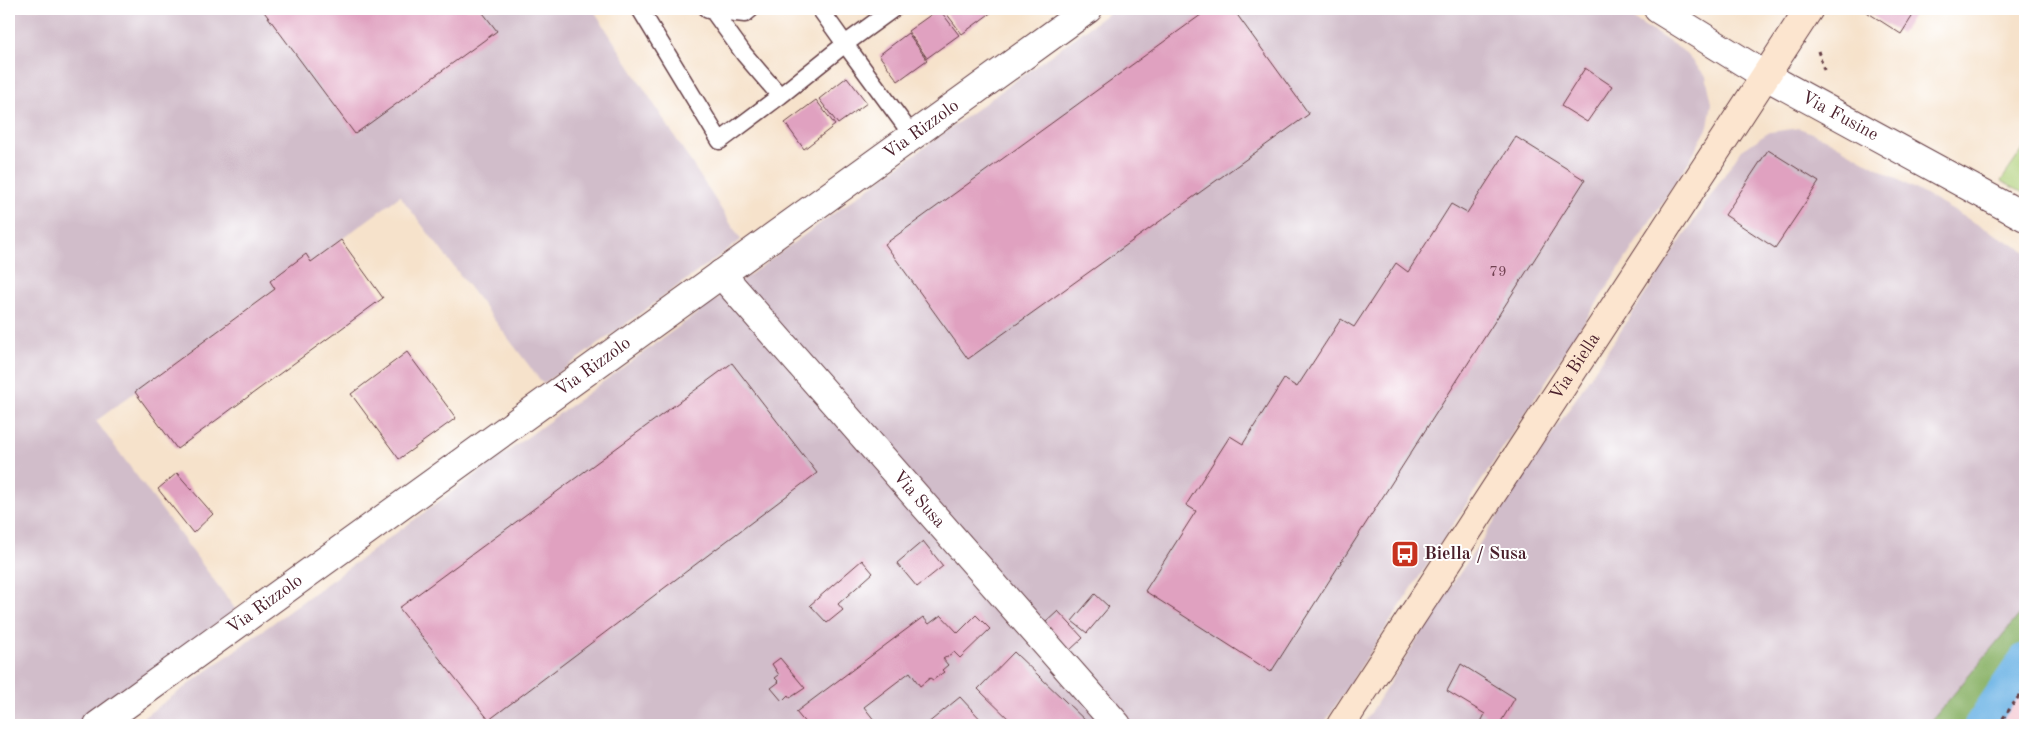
<svg xmlns="http://www.w3.org/2000/svg" width="2034" height="734" viewBox="0 0 2034 734" font-family="'Old Standard TT',serif">
  <rect width="100%" height="100%" fill="#fff"/>
  <filter id="ink" filterUnits="userSpaceOnUse"><feTurbulence type="fractalNoise" baseFrequency=".02" numOctaves="2"/><feDisplacementMap in="SourceGraphic" scale="10" xChannelSelector="R" yChannelSelector="G"/><feConvolveMatrix kernelMatrix="1 2 1 2 8 2 1 2 1" color-interpolation-filters="sRGB"/></filter>
  <filter id="wash" filterUnits="userSpaceOnUse"><feTurbulence type="fractalNoise" baseFrequency=".0096" numOctaves="4" result="noise"/><feDisplacementMap in="SourceGraphic" scale="20" xChannelSelector="R" yChannelSelector="G"/><feGaussianBlur stdDeviation="1.12" result="paint"/><feColorMatrix in="noise" values="0 0 0 0 0 0 0 0 0 0 0 0 0 0 0 0 0 1.4 0 .05"/><feComposite in="paint" operator="in"/></filter>
  <g filter="url(#wash)">
    <rect width="100%" height="100%" fill="#f6e2cb"/>
    <path fill="#f6cfd8" d="M2025 675V725H1988Z"/>
    <path fill="#d1bdca" d="M9 9H593L741 240 543 384 400 196 96 421 236 610 78 725H9Z
      M1114 9H1618L1682 50 1706 76 1712 103 1708 127 1689 161 1323 725H133Z
      M1799 128 1824 138 2025 251V608L1928 725H1363L1440 603 1741 150 1770 132Z"/>
    <path fill="#aecf77" stroke="#7c7751" d="M2025 146V194L2001 181Z"/>
    <path fill="#8ab268" stroke="#6a684a" d="M2025 608V675L1988 725H1928Z"/>
    <g fill="none" stroke-linecap="round" stroke-linejoin="round">
      <path stroke="#70b5e6" stroke-width="32" d="M1980 725 2025 659"/>
    </g>
    <g id="blocks">
      <path fill="#e0a1c0" d="M262 9H480L497 31 355 134Z
        M939 9 959 35 927 58 908 31Z
        M943 9H996L962 34Z
        M1209 9H1233L1309 114 968 359 885 244Z
        M1862 9H1917L1901 34Z
        M908 33 927 60 898 81 879 55Z
        M1585 68 1612 86 1587 122 1561 106Z
        M847 77 867 103 838 124 819 99Z
        M816 100 835 125 804 149 785 123Z
        M1516 137 1585 180 1271 672 1145 591 1196 511 1186 505 1230 436 1243 444 1284 379 1297 387 1341 319 1354 327 1396 263 1408 272 1451 204 1467 213Z
        M1768 150 1819 182 1775 248 1725 215Z
        M341 240 383 298 177 449 135 392 275 289 270 281 306 254 311 262Z
        M407 352 456 418 399 459 351 394Z
        M732 363 817 473 489 720 399 608Z
        M177 473 213 514 193 533 158 489Z
        M923 541 943 566 917 587 897 563Z
        M862 560 873 573 838 604 843 610 827 623 810 605Z
        M1095 594 1109 607 1087 633 1072 621Z
        M1058 611 1083 638 1070 650 1045 623Z
        M941 615 958 633 976 615 990 629 960 658 954 652 943 659 948 665 942 670 944 672 933 680 930 678 920 686 910 672 864 707 878 725H807L796 712 923 617 929 624Z
        M1014 652 1090 725H1015L978 689Z
        M780 658 805 688 790 698 788 695 782 701 771 688 779 682 775 678 779 675 772 664Z
        M1461 664 1515 698 1499 725 1480 724 1485 714 1447 691Z
        M960 697 985 724 928 725 927 724Z"/>
    </g>
  </g>
  <g filter="url(#ink)">
    <use href="#blocks" fill-opacity="0" stroke="#643c43" stroke-width="1"/>
    <g fill="none" stroke-linecap="round" stroke-linejoin="round">
      <defs>
        <path id="service" d="M640 9 720 141 780 96
          M820 9 845 44 893 9
          M708 10 745 14 751 9
          M713 11 744 54 780 96 845 44 912 135"/>
        <g id="minor">
          <path d="M1658 9 1766 76"/>
          <path id="s1" d="M721 274 1117 725"/>
          <path id="s2" d="M98 725 1088 9"/>
        </g>
        <g id="tertiary">
          <path id="s3" d="M1766 76 2025 217"/>
        </g>
        <g id="secondary">
          <path id="s4" d="M1341 725 1809 9"/>
        </g>
      </defs>
      <use href="#service" stroke="#643c43" stroke-width="19"/>
      <use href="#minor" stroke="#643c43" stroke-width="30"/>
      <use href="#tertiary" stroke="#643c43" stroke-width="30"/>
      <use href="#secondary" stroke="#643c43" stroke-width="30"/>
      <path stroke="#643c43" stroke-width="3" stroke-dasharray="4 4" stroke-linecap="butt" d="M1818 51 1825 73
        M1998 725 2025 688"/>
      <use href="#service" stroke="#fff" stroke-width="16"/>
      <use href="#minor" stroke="#fff" stroke-width="28"/>
      <use href="#tertiary" stroke="#fff" stroke-width="28"/>
      <use href="#secondary" stroke="#fce5cf" stroke-width="28"/>
    </g>
  </g>
  <defs>
    <symbol id="bus-square" viewBox="-11 -11 22 22"><rect x="-9" y="-9" width="18" height="18" rx="4" fill="#c8321e" stroke="#fff"/><path d="M-5-6H5V4H4V6H2V4H-2V6H-4V4H-5ZM-3.5-4V0h7V-4ZM-3.5 1.2v1.5H-2V1.2ZM2 1.2v1.5H3.5V1.2Z" fill="#fff"/></symbol>
  </defs>
  <g fill-rule="evenodd">
    <use href="#bus-square" x="1389" y="538" width="32" height="32"/>
  </g>
  <g text-anchor="middle" dominant-baseline="central" stroke-width="4" stroke-linejoin="round" paint-order="stroke">
    <g font-size="15" fill="#704050">
      <text x="1498" y="272">79</text>
    </g>
    <g font-size="18" fill="#4a1f2b" stroke="#fff">
      <text stroke="none"><textPath href="#s3" startOffset="84">Via Fusine</textPath></text>
      <text stroke="none"><textPath href="#s2" startOffset="1016">Via Rizzolo</textPath></text>
      <text stroke="none"><textPath href="#s2" startOffset="611">Via Rizzolo</textPath></text>
      <text stroke="none"><textPath href="#s4" startOffset="428">Via Biella</textPath></text>
      <text stroke="none"><textPath href="#s1" startOffset="300">Via Susa</textPath></text>
      <text stroke="none"><textPath href="#s2" startOffset="206">Via Rizzolo</textPath></text>
    </g>
    <g font-size="18" font-weight="bold" fill="#4a1f2b" stroke="#fff" text-anchor="start">
      <text x="1424" y="554">Biella / Susa</text>
    </g>
  </g>
  <rect width="2034" height="734" fill="none" stroke="#fff" stroke-width="30"/>
</svg>
